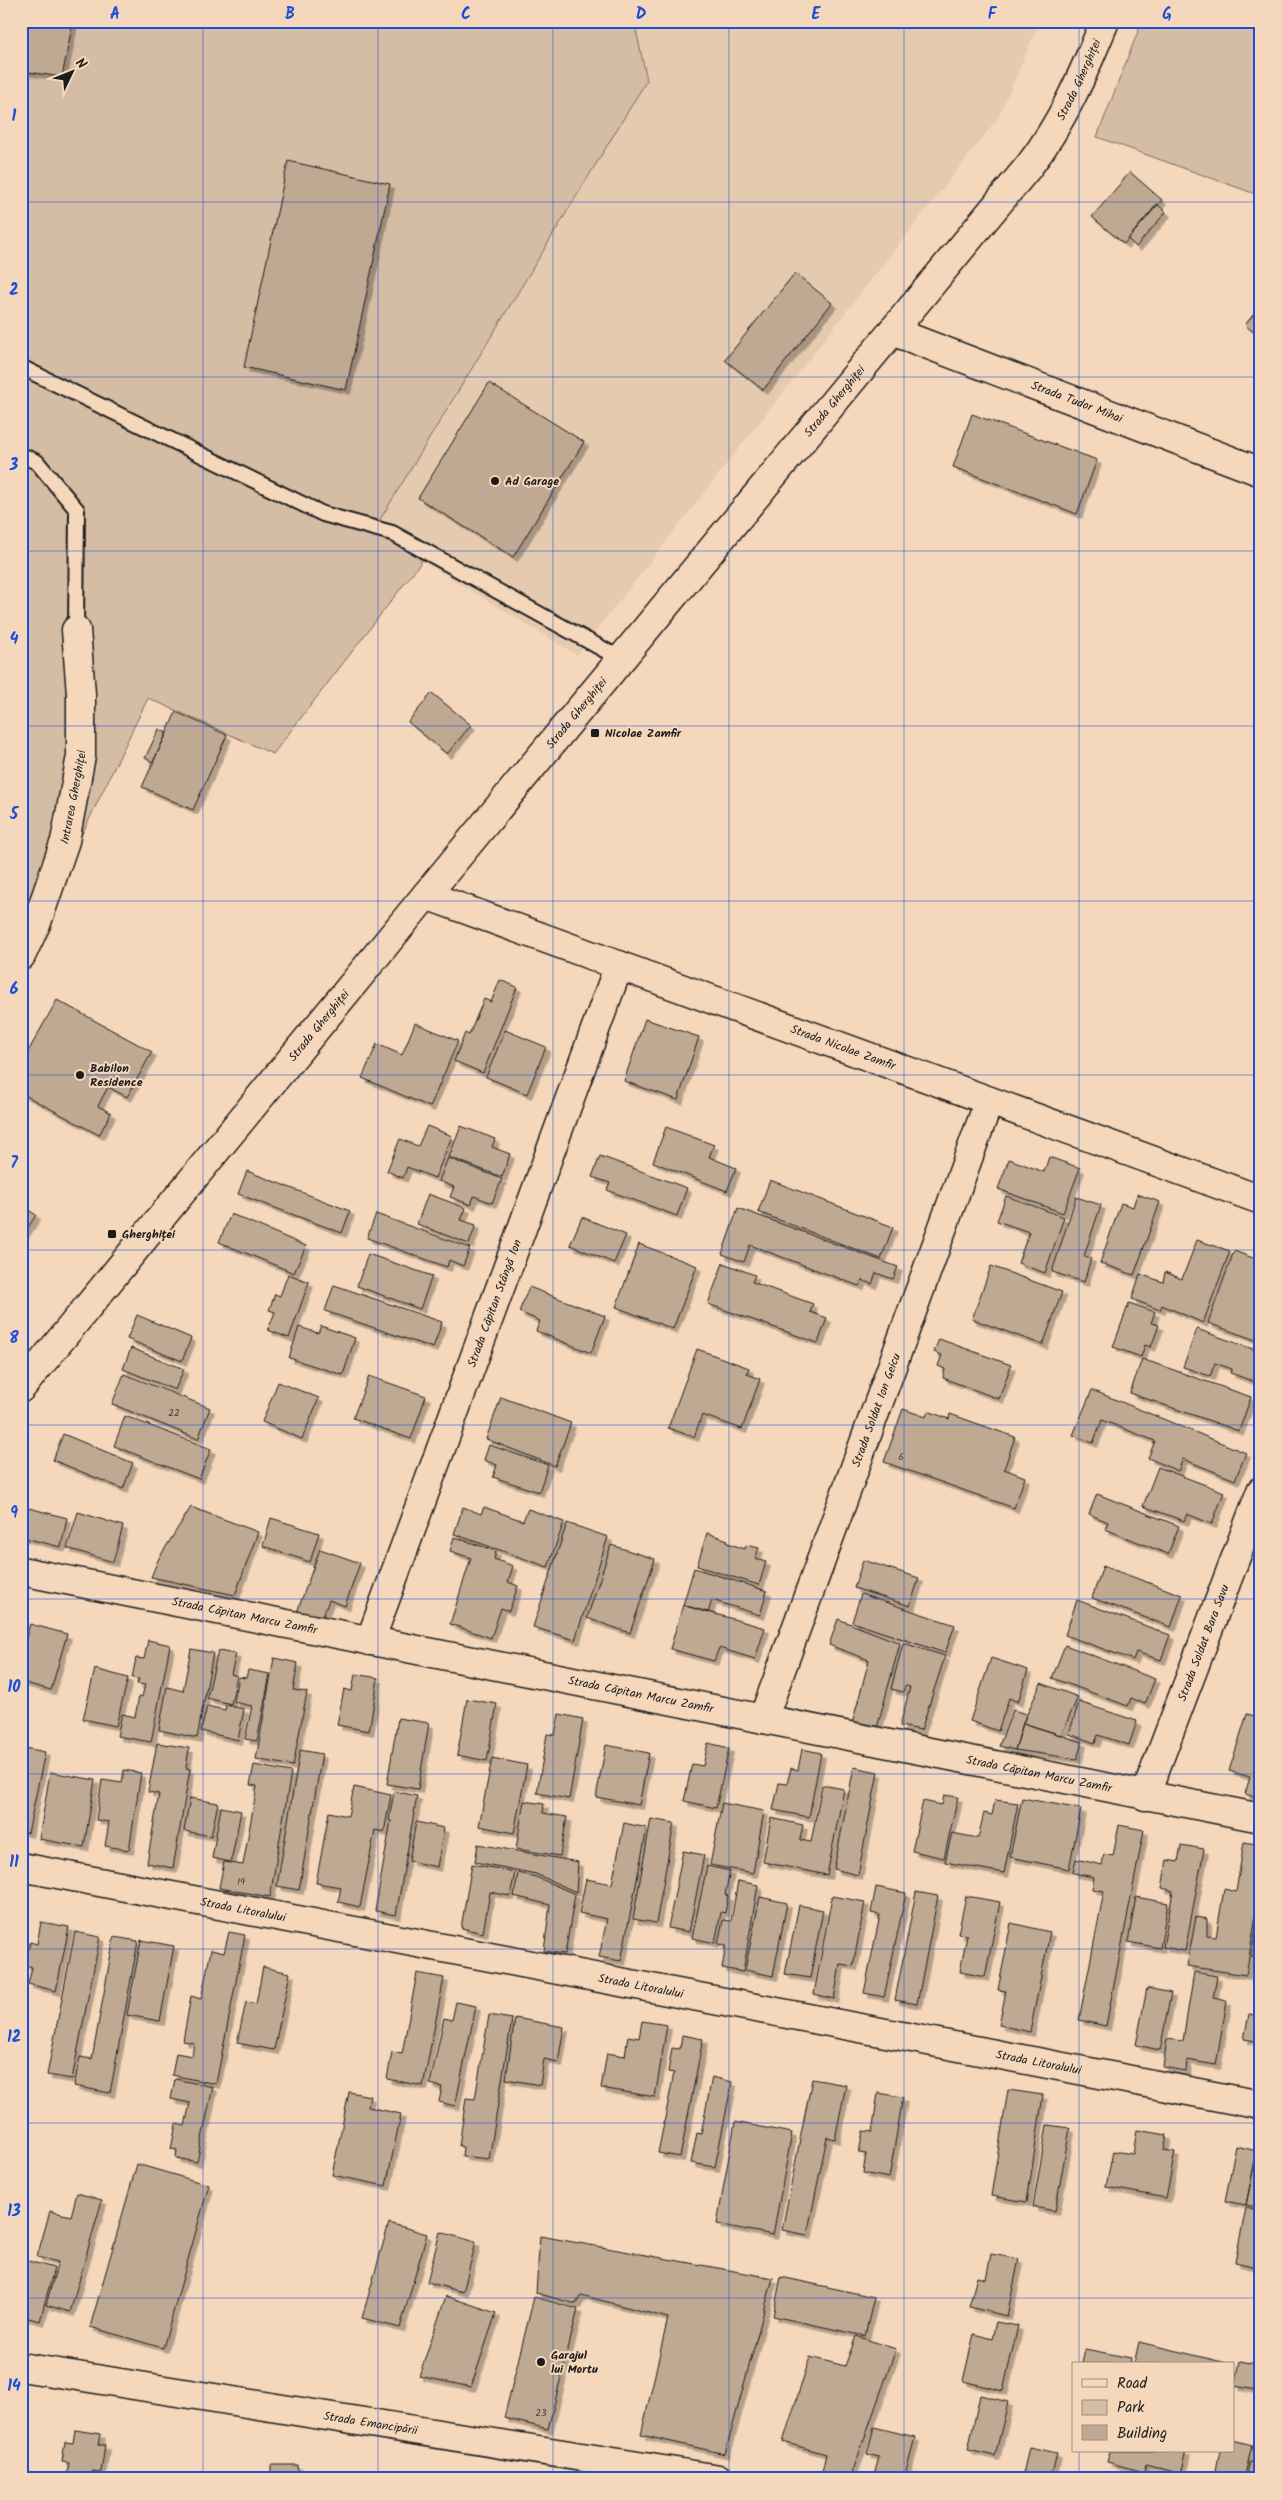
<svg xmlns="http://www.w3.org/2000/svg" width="1282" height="2500" viewBox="0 0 1282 2500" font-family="Kalam,sans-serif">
  <defs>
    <filter id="shadow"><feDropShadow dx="4.5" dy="4.5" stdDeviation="0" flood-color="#0004"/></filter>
  </defs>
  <rect width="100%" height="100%" fill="#f5d8bb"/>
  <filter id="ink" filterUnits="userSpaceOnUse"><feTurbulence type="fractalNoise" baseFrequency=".02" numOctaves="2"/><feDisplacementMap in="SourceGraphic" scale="10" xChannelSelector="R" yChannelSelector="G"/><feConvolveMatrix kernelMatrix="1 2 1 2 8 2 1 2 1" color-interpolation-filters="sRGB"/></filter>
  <g filter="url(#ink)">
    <path fill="#e5caaf" d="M634 21H1040L998 118 577 655 422 561 378 524 647 80Z"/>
    <path fill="#d5bca4" stroke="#786c60" d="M21 21H634L647 80 378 523 422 561 273 754 148 698 21 960Z
      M1142 21H1261V196L1097 137Z"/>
    <path fill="#c0a993" stroke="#1c1c1c" filter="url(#shadow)" d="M21 21H73L62 77 21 71Z
      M288 161 390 184 346 390 244 367Z
      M1130 172 1162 200 1124 244 1092 217Z
      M1157 204 1166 212 1136 247 1128 239Z
      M795 273 832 303 763 390 725 360Z
      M1261 305V338L1245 325Z
      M489 383 584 442 513 557 418 498Z
      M972 414 1097 460 1077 514 953 467Z
      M432 693 471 725 447 754 408 722Z
      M176 712 227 735 193 810 142 787Z
      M159 729 167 733 153 762 145 758Z
      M500 980 517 987 483 1073 454 1061 465 1033 469 1035 484 999 491 1002Z
      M57 1000 152 1052 127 1097 108 1087 98 1106 111 1113 99 1135 21 1093V1064Z
      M645 1019 699 1037 678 1100 624 1081Z
      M415 1023 458 1041 430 1107 362 1078 377 1044 402 1055Z
      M505 1030 546 1047 527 1094 486 1077Z
      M427 1126 452 1136 435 1178 407 1167 403 1178 387 1171 400 1139 418 1146Z
      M461 1126 495 1139 492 1147 510 1154 502 1177 449 1157Z
      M666 1127 714 1145 709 1157 736 1168 727 1191 653 1162Z
      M600 1156 687 1188 677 1216 607 1190 610 1183 592 1177Z
      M1049 1157 1080 1168 1063 1213 998 1189 1009 1159 1044 1172Z
      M448 1158 502 1179 492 1203 474 1196 471 1205 450 1197 454 1187 439 1181Z
      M247 1171 350 1211 342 1233 238 1194Z
      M770 1180 893 1227 881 1259 758 1212Z
      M428 1194 466 1208 461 1220 476 1225 469 1244 417 1224Z
      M1137 1194 1160 1202 1134 1275 1100 1263 1121 1203 1133 1207Z
      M1006 1196 1064 1217 1045 1273 1018 1263 1029 1232 997 1221Z
      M1076 1197 1101 1205 1084 1256 1091 1258 1084 1282 1052 1272Z
      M21 1205 36 1215 21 1238Z
      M738 1208 898 1267 893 1279 876 1273 872 1284 862 1280 859 1286 750 1245 744 1262 722 1254Z
      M231 1214 306 1246 294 1273 219 1242Z
      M376 1214 470 1248 463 1266 449 1260 447 1267 367 1238Z
      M582 1217 626 1235 614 1263 570 1245Z
      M1197 1240 1230 1251 1203 1323 1162 1305 1160 1310 1132 1299 1140 1274 1163 1282 1165 1272 1182 1279Z
      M639 1244 697 1266 673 1329 616 1307Z
      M1234 1251 1261 1261V1342L1208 1323Z
      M368 1254 432 1276 420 1309 357 1286Z
      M723 1263 755 1275 752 1282 813 1304 810 1312 827 1318 818 1343 708 1304Z
      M991 1266 1062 1292 1043 1345 972 1319Z
      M288 1274 309 1282 289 1338 268 1330 275 1312 269 1310 275 1294 280 1296Z
      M334 1285 442 1322 433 1348 325 1311Z
      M529 1287 605 1316 591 1353 536 1331 540 1321 519 1312Z
      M1129 1303 1155 1312 1151 1323 1159 1325 1151 1347 1145 1345 1141 1357 1113 1347Z
      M137 1315 191 1338 182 1361 127 1339Z
      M321 1326 355 1338 343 1375 289 1358 299 1327 318 1333Z
      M1197 1329 1261 1352V1384L1230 1373 1232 1369 1215 1363 1210 1376 1183 1367Z
      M939 1339 1011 1365 999 1399 943 1378 945 1369 938 1366 942 1355 934 1352Z
      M131 1348 184 1369 175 1390 123 1369Z
      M697 1349 749 1368 747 1374 760 1379 742 1429 702 1415 694 1437 668 1428Z
      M1142 1359 1251 1397 1239 1431 1130 1393Z
      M124 1374 210 1408 198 1439 112 1404Z
      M369 1376 426 1396 411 1439 353 1418Z
      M278 1382 319 1398 302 1439 262 1422Z
      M1092 1390 1246 1453 1235 1480 1183 1459 1178 1471 1148 1458 1155 1441 1102 1420 1093 1443 1073 1435Z
      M501 1397 571 1423 555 1466 486 1439Z
      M903 1409 926 1417 928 1411 949 1419 950 1414 1015 1437 1004 1469 1025 1477 1014 1508 884 1462Z
      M125 1416 211 1449 199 1479 114 1446Z
      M63 1434 133 1463 123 1489 53 1460Z
      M489 1445 548 1465 539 1492 493 1477 497 1465 484 1460Z
      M1158 1467 1224 1492 1212 1524 1187 1514 1184 1521 1143 1506Z
      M1097 1494 1179 1526 1168 1554 1105 1529 1108 1522 1089 1514Z
      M21 1506 67 1518 61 1547 21 1537Z
      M191 1507 258 1532 235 1595 151 1577 159 1558Z
      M463 1507 481 1514 484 1507 523 1521 528 1509 564 1522 548 1567 454 1534Z
      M78 1512 123 1526 113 1562 67 1548Z
      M271 1518 319 1533 310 1562 263 1546Z
      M567 1523 608 1537 575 1640 533 1627Z
      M707 1533 728 1540 727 1543 745 1549 746 1545 759 1548 755 1559 766 1562 759 1585 697 1566Z
      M454 1537 496 1551 494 1559 513 1566 508 1582 518 1586 509 1611 501 1608 491 1638 450 1624 471 1558 450 1551Z
      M611 1545 655 1559 630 1633 587 1618Z
      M320 1549 360 1563 345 1606 329 1600 320 1624 296 1615Z
      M863 1560 919 1578 910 1606 854 1588Z
      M1103 1566 1182 1595 1171 1627 1092 1598Z
      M694 1568 767 1591 760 1615 712 1600 708 1613 683 1605Z
      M861 1594 955 1625 945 1653 852 1622Z
      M1077 1600 1170 1635 1161 1660 1136 1652 1133 1660 1065 1635Z
      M683 1605 765 1628 755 1659 719 1648 714 1661 670 1649Z
      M838 1619 900 1643 877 1728 852 1724 869 1660 829 1645Z
      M30 1624 67 1634 51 1690 21 1682V1655Z
      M148 1640 170 1645 151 1742 117 1736 122 1714 135 1717 139 1696 142 1697 145 1685 137 1684 139 1679 132 1678 136 1658 144 1659Z
      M903 1643 945 1656 921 1730 900 1726 910 1687 905 1686 903 1692 891 1689Z
      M1065 1645 1155 1679 1145 1704 1131 1698 1128 1706 1052 1678Z
      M191 1649 213 1653 197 1738 159 1730 167 1687 183 1691Z
      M218 1651 236 1654 231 1674 237 1676 231 1704 207 1698Z
      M274 1658 298 1663 293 1690 307 1692 293 1766 256 1759Z
      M991 1658 1028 1670 1018 1702 1009 1698 998 1731 970 1721Z
      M95 1669 128 1678 116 1726 83 1719Z
      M248 1670 270 1674 257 1741 245 1739 252 1706 234 1702 239 1677 246 1678Z
      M355 1674 378 1678 369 1731 337 1725 344 1689 352 1691Z
      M1041 1683 1078 1697 1061 1735 1023 1723Z
      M467 1699 497 1704 487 1761 457 1755Z
      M1079 1702 1137 1721 1129 1745 1098 1735 1095 1743 1069 1734Z
      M226 1705 244 1709 238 1740 201 1731 207 1706 225 1710Z
      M1013 1710 1026 1714 1015 1750 999 1746Z
      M559 1714 583 1719 569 1799 537 1793 547 1734 555 1735Z
      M1247 1714 1261 1718V1799L1245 1794 1250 1777 1229 1771Z
      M398 1718 429 1723 418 1789 387 1784Z
      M1023 1723 1082 1742 1077 1759 1015 1750Z
      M157 1743 189 1748 186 1768 190 1769 173 1868 147 1863 159 1794 148 1792Z
      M708 1743 729 1748 716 1808 684 1801 692 1764 703 1766Z
      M606 1745 649 1753 639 1805 596 1797Z
      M21 1747 45 1752 28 1833 21 1831Z
      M802 1749 821 1753 809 1817 773 1810 779 1783 787 1784 791 1768 798 1770Z
      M300 1750 322 1754 299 1890 277 1886Z
      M492 1758 527 1765 514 1833 479 1826Z
      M254 1765 291 1772 270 1897 219 1888 224 1862 243 1865 257 1786 250 1785Z
      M854 1767 878 1772 858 1875 834 1869Z
      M124 1770 141 1773 129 1850 105 1846 109 1822 96 1820 102 1780 122 1783Z
      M50 1772 95 1780 84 1847 39 1839Z
      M822 1785 844 1789 827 1875 763 1862 771 1818 803 1825 800 1840 811 1842Z
      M354 1787 391 1795 384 1832 375 1830 360 1907 338 1902 341 1887 316 1883 329 1812 348 1816Z
      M394 1791 417 1796 396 1915 375 1911 391 1821 389 1820Z
      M944 1795 958 1797 944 1858 912 1851 923 1801 942 1805Z
      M190 1798 218 1803 211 1836 184 1831Z
      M1022 1798 1081 1809 1069 1869 1010 1857Z
      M995 1800 1018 1803 1004 1873 945 1862 952 1833 978 1838 984 1813 992 1815Z
      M524 1801 544 1804 543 1813 567 1817 560 1856 516 1849Z
      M722 1803 764 1811 753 1873 710 1865Z
      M221 1807 241 1811 231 1862 212 1858Z
      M651 1819 674 1823 656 1923 633 1919Z
      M416 1822 444 1828 437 1867 409 1861Z
      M624 1823 647 1828 621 1961 599 1957 607 1919 579 1913 586 1879 612 1884Z
      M1119 1825 1144 1830 1106 2026 1079 2020 1104 1891 1092 1889 1094 1877 1073 1873 1076 1859 1102 1865 1104 1854 1113 1856Z
      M1244 1842 1261 1845V1884L1246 1975 1187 1966 1196 1917 1207 1919V1936L1216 1937 1224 1889 1236 1892Z
      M478 1844 578 1862 576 1892 536 1874 475 1862Z
      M1181 1845 1204 1849 1185 1951 1163 1947 1173 1891 1162 1888 1167 1860 1178 1862Z
      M683 1851 704 1855 689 1932 668 1928Z
      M472 1864 515 1872 510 1896 490 1892 483 1933 461 1928Z
      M707 1866 730 1871 725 1895 728 1896 725 1913 721 1912 715 1943 692 1938Z
      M518 1873 536 1877 575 1894 565 1954 544 1951 550 1905 514 1896Z
      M738 1881 758 1885 743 1972 722 1968 726 1945 718 1944 723 1920 731 1921Z
      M876 1887 906 1893 884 1997 864 1993 880 1915 871 1913Z
      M916 1892 938 1896 917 2004 895 2000Z
      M832 1896 865 1902 853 1966 840 1964 834 1999 814 1994Z
      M966 1896 1000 1902 985 1977 960 1972 967 1935 958 1934Z
      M760 1897 787 1903 773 1976 745 1970Z
      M1136 1897 1168 1903 1160 1948 1128 1942Z
      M799 1905 823 1910 810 1978 785 1974Z
      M1257 1921H1261V1958L1251 1956Z
      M41 1922 69 1927 56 1991 28 1984 32 1967 25 1965 30 1942 37 1944Z
      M1011 1923 1050 1932 1030 2032 999 2025 1006 1991 998 1990Z
      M75 1932 100 1937 72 2079 47 2075Z
      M229 1932 245 1935 216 2084 172 2075 176 2053 192 2056 194 2043 183 2041 191 1996 201 1999 211 1950 224 1953Z
      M114 1937 138 1941 110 2093 74 2086 80 2057 92 2059Z
      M141 1940 174 1946 160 2021 127 2015Z
      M263 1967 290 1973 274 2050 237 2043 246 2002 256 2004Z
      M1194 1972 1217 1976 1213 1998 1227 2001 1216 2065 1187 2060 1186 2071 1163 2067 1167 2039 1183 2041Z
      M417 1973 444 1978 423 2086 387 2079 392 2052 402 2054Z
      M1147 1988 1171 1993 1160 2050 1136 2045Z
      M456 2002 476 2006 455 2106 439 2102 442 2087 430 2084 444 2018 452 2020Z
      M1249 2014 1261 2016V2042L1244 2039Z
      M489 2015 512 2019 489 2159 462 2156 463 2147 459 2146 466 2098 475 2099Z
      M515 2018 564 2027 558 2062 544 2059 540 2085 506 2079Z
      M642 2021 667 2025 655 2097 601 2088 607 2053 625 2056 628 2036 639 2038Z
      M682 2035 703 2039 680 2157 658 2153 674 2073 668 2072 672 2048 680 2049Z
      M712 2077 732 2082 715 2167 691 2163 697 2133 701 2134Z
      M175 2079 213 2087 197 2162 176 2158 177 2150 171 2149 176 2124 185 2126 190 2103 171 2099Z
      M812 2079 846 2085 835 2139 827 2137 807 2235 782 2230Z
      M1008 2090 1043 2095 1027 2202 991 2196Z
      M349 2092 370 2096 368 2107 401 2114 386 2186 332 2175Z
      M878 2093 903 2097 889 2178 863 2173 866 2154 859 2153 863 2131 872 2132Z
      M735 2122 792 2133 773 2235 717 2224Z
      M1047 2125 1070 2128 1055 2211 1033 2207Z
      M1137 2130 1167 2135 1164 2150 1175 2152 1166 2198 1106 2187 1113 2151 1133 2154Z
      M1236 2146 1257 2151 1246 2205 1225 2201Z
      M1257 2151H1261V2208L1246 2205Z
      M137 2164 209 2185 163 2348 90 2327Z
      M77 2193 102 2200 70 2312 46 2305 58 2262 37 2257 50 2211 71 2216Z
      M1246 2208 1261 2212V2268L1235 2262Z
      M389 2223 427 2234 400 2328 362 2318Z
      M440 2232 476 2242 463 2292 427 2282Z
      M540 2236 773 2278 725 2454 641 2435 668 2318 581 2295 576 2304 536 2293Z
      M991 2254 1019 2259 1007 2316 969 2307 977 2277 986 2279Z
      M21 2259 54 2268 40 2321 21 2316Z
      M781 2277 874 2297 865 2336 773 2316Z
      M446 2296 496 2313 471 2387 419 2376Z
      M534 2297 578 2309 548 2429 504 2418Z
      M996 2322 1018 2326 1003 2391 963 2381 974 2334 992 2339Z
      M856 2336 896 2349 850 2479 822 2472 826 2454 783 2442 810 2357 845 2366Z
      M1139 2342 1231 2364H1134Z
      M1085 2349 1131 2358 1130 2364H1082Z
      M1240 2361 1261 2365V2391L1235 2386Z
      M980 2395 1008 2402 995 2456 968 2450Z
      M874 2427 915 2437 904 2479H873L879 2457 867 2454Z
      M75 2430 101 2434 99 2445H105L101 2472 91 2471 90 2479H66L69 2463 62 2462 65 2442 73 2443Z
      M1233 2440 1252 2445 1244 2479H1214L1220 2451H1233Z
      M1029 2447 1057 2453 1051 2479H1022Z
      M1110 2451H1187L1181 2474 1146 2464 1144 2472 1107 2462Z
      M1250 2462 1261 2464V2479H1246Z
      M271 2465H298V2479H271Z
      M389 2471 390 2479H347V2472Z
      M318 2472H347V2479H318Z"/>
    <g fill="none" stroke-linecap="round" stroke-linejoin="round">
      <defs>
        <path id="lane" d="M21 367 323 514 392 533 621 659
          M21 455 37 462 77 510 76 630"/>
        <g id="street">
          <path id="s1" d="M892 331 1261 472"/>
          <path id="s2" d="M426 895 1261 1200"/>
          <path id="s3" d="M21 956 37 922 65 841 81 756V694L76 630"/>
          <path id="s4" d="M21 1571 1261 1818"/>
          <path id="s5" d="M370 1641 619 965"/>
          <path id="s6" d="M763 1719 989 1101"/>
          <path id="s7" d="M1145 1796 1261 1491"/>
          <path id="s8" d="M21 2367 719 2479"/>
        </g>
        <g id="secondary">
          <path id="s9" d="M21 1388 426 895 1029 166C1063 122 1084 72 1105 21"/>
          <path id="s10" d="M21 1867 1261 2105"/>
        </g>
      </defs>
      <use href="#lane" stroke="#1c1c1c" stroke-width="18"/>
      <use href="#street" stroke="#1c1c1c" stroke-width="31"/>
      <use href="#secondary" stroke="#1c1c1c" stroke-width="31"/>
      <use href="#lane" stroke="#f5d8bb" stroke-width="14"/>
      <use href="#street" stroke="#f5d8bb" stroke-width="28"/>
      <use href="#secondary" stroke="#f5d8bb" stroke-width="28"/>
    </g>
  </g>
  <path fill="none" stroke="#1d4ed8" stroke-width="1" stroke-opacity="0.55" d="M203 21V2479M378 21V2479M553 21V2479M729 21V2479M904 21V2479M1079 21V2364M21 202H1261M21 377H1261M21 551H1261M21 726H1261M21 901H1261M21 1075H1261M21 1250H1261M21 1425H1261M21 1599H1261M21 1774H1261M21 1949H1261M21 2123H1261M21 2298H1261M1079 2451V2479"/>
  <g fill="#1c1c1c" stroke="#f5d8bb" stroke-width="2">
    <circle cx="495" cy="481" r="5"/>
    <rect x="590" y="728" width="10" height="10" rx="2.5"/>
    <circle cx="80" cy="1075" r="5"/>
    <rect x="107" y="1229" width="10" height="10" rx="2.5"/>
    <circle cx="541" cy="2362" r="5"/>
  </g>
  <g text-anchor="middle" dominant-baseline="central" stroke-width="4" stroke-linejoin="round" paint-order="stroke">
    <g font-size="10" fill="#453f3a">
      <text x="174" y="1413">22</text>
      <text x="901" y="1457">6</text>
      <text x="241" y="1882">19</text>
      <text x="541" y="2413">23</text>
    </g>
    <g font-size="12" fill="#1c1c1c" stroke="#f5d8bb">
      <text stroke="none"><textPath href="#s9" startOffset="1684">Strada Gherghiței</textPath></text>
      <text stroke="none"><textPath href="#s9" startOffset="1279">Strada Gherghiței</textPath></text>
      <text stroke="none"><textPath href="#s1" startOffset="198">Strada Tudor Mihai</textPath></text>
      <text stroke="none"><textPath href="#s9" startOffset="874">Strada Gherghiței</textPath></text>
      <text stroke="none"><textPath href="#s3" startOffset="168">Intrarea Gherghiței</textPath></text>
      <text stroke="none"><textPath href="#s9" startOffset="469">Strada Gherghiței</textPath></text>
      <text stroke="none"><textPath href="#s2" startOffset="444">Strada Nicolae Zamfir</textPath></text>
      <text stroke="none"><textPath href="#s5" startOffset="360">Strada Căpitan Stângă Ion</textPath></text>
      <text stroke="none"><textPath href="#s6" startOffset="329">Strada Soldat Ion Geicu</textPath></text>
      <text stroke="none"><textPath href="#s4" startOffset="228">Strada Căpitan Marcu Zamfir</textPath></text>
      <text stroke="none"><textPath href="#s7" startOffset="164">Strada Soldat Bara Savu</textPath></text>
      <text stroke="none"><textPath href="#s4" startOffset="632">Strada Căpitan Marcu Zamfir</textPath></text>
      <text stroke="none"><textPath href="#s4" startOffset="1038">Strada Căpitan Marcu Zamfir</textPath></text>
      <text stroke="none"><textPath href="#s10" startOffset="226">Strada Litoralului</textPath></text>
      <text stroke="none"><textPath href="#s10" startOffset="631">Strada Litoralului</textPath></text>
      <text stroke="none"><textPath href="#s10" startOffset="1036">Strada Litoralului</textPath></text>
      <text stroke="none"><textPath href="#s8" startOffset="354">Strada Emancipării</textPath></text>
    </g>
    <g font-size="12" font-weight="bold" fill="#1c1c1c" stroke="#f5d8bb" text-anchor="start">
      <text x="505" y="481">Ad Garage</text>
      <text x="605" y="733">Nicolae Zamfir</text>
      <text x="90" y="1068">Babilon<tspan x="90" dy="14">Residence</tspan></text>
      <text x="122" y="1234">Gherghiței</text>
      <text x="551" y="2355">Garajul<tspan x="551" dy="14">lui Mortu</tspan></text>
    </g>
  </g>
  <rect width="1282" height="2500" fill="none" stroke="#f5d8bb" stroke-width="55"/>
  <rect x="1072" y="2362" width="162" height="90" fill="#f5d8bb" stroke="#9e8d7b"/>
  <rect x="1082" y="2379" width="25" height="8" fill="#f5d8bb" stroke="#9e8d7b"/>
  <text x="1117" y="2388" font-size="15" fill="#1c1c1c">Road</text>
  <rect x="1082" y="2400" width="25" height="15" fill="#d5bca4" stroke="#9e8d7b"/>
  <text x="1117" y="2412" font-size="15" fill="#1c1c1c">Park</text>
  <rect x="1082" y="2425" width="25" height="15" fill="#c0a993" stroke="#9e8d7b"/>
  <text x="1117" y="2438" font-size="15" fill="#1c1c1c">Building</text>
  <g transform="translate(72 72) rotate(47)" stroke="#f5d8bb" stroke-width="4" paint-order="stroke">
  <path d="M0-4L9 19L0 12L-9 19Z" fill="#1c1c1c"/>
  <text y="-8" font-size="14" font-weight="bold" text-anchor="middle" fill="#1c1c1c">N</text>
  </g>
  <rect x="28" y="28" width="1226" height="2444" fill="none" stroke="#1d4ed8" stroke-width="2"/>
  <g font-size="16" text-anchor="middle" font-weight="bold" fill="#1d4ed8">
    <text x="115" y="19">A</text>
    <text x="290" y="19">B</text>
    <text x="466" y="19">C</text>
    <text x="641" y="19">D</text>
    <text x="816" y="19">E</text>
    <text x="992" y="19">F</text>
    <text x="1167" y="19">G</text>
    <text x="14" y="121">1</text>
    <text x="14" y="295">2</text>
    <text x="14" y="470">3</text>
    <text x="14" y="644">4</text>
    <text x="14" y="819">5</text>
    <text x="14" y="994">6</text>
    <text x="14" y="1168">7</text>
    <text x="14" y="1343">8</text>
    <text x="14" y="1518">9</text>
    <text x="14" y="1692">10</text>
    <text x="14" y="1867">11</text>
    <text x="14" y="2042">12</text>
    <text x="14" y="2216">13</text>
    <text x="14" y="2391">14</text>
  </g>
</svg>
